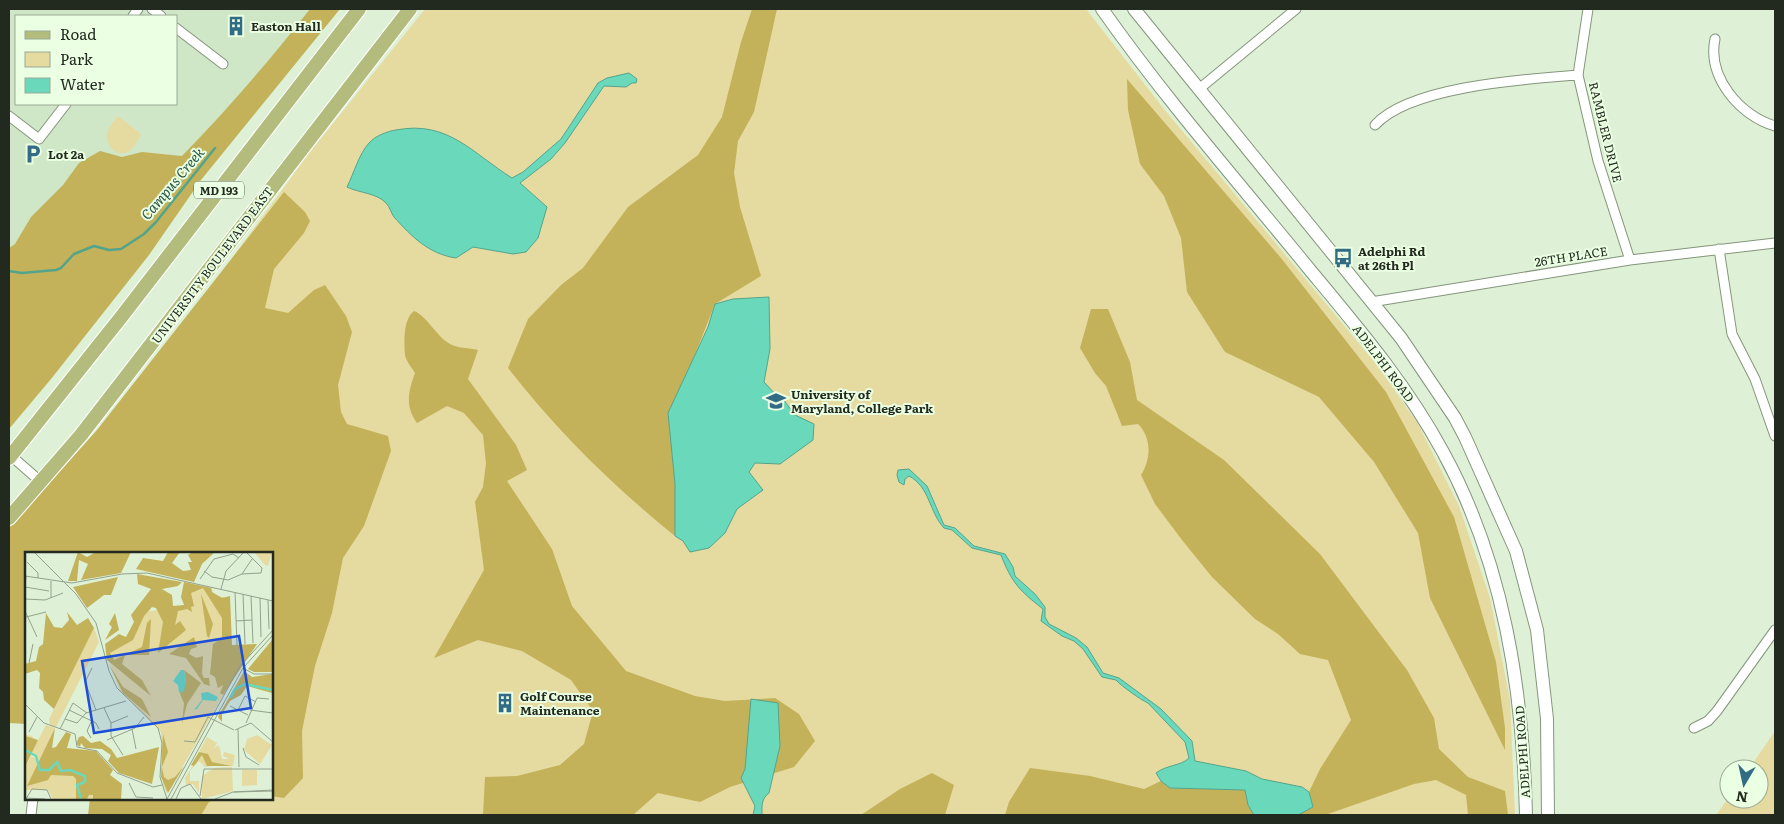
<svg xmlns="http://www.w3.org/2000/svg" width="1784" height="824" viewBox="0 0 1784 824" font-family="Literata,serif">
  <rect width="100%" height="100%" fill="#def1d6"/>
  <path fill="#cfe7c6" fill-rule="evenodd" d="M9 9H332L9 416ZM16 16H176V104H16Z"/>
  <path fill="#e5da9f" d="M425 9H1086L1164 109 1377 365 1418 424 1459 506 1490 598 1510 700 1515 815H101L103 798H271V553L124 405 310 152Z
    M118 116 141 134C135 146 130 157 115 152 101 137 107 130 118 116Z
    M1775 731V815H1716L1729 797V799H1759V769H1749Z"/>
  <path fill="#c3b25a" d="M310 9H340L201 180 149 255 51 379 9 429V248L15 244 31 217 63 185 79 163 100 151 122 157 142 152 182 156C228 109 270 60 310 9Z
    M752 9H777L754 112 738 141 734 173 740 207 761 276 715 304 690 367 675 484V536C613 486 557 431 508 368L528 319 561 285 583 268 628 207 698 155 722 117 741 42Z
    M1127 79 1281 258 1386 392 1454 517 1496 662 1505 728V750L1430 598 1418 533 1374 462 1319 397 1225 352 1187 292 1181 238 1164 196 1140 164 1128 110Z
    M284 192 305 212 310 221 304 233 274 269 265 308 288 313 314 290 325 285 346 316 352 332 338 385 341 412 347 424 388 436 391 451 364 526 343 558 332 613 315 666 302 731 303 778 284 798 271 796V553H26V724L9 723V528L97 430Z
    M1091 309H1108L1130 362 1137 400 1224 460 1320 554 1407 670 1434 718 1439 749 1468 777 1505 791 1508 815H1468L1466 795 1436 780 1414 784 1325 815H1298L1312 807 1309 792 1320 769 1351 720 1328 660 1300 654 1278 634 1255 619 1212 577 1182 540 1155 504 1141 475C1151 459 1152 438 1138 424L1122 426 1106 386 1095 373 1080 348Z
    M414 311C427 316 436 336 450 344 456 348 470 348 478 350L468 379 516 445 527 470 507 481 552 549 572 606 626 671 695 696 725 701 775 698 799 714 815 741 794 767 730 787 700 802 658 793 633 815H483L485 777 517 776 560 765 584 744 593 711 571 680 522 651 478 640 434 658 484 570 475 502 483 487 486 463 483 435 464 413 447 406 417 423C405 406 408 392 415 373 412 368 406 361 405 355 404 342 403 319 414 311Z
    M1030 768 1090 776 1144 789 1161 781 1170 788 1245 790 1248 805 1254 815H1005L1009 802Z
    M932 773 954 785 945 815H861L900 789Z
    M90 798H221L209 802 201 815H88Z"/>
  <path fill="#6ad9bb" stroke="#54a48c" d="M629 73 637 79 636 83H632L626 87 604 86 565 143 551 159 520 183 547 207 538 238 526 252 513 254 473 247 456 258C429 254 412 237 394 217 391 213 390 207 386 203 377 193 359 193 347 187 354 173 359 154 369 143 375 136 388 131 396 130 448 120 472 153 512 178L523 172 561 139 598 83 607 78Z
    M769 297 770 349 764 382 777 396 783 399 795 415 814 424 813 440 780 464 755 463 749 472 763 490 737 509 725 533 709 548 690 552 683 541 675 536V484L668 413 708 327 715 304 733 299Z
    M909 469 927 486 944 525 955 528 974 546 1005 554 1013 567 1015 576 1035 594 1045 607V617L1049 624 1076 638 1087 647 1103 673 1119 678 1161 709 1192 741 1195 761 1246 771 1262 779 1302 787 1309 792 1313 807 1298 815H1254L1248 805 1245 790 1170 788 1161 781 1156 773C1166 765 1181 766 1189 758L1185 742 1148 703C1141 700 1120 685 1116 680L1102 677 1083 649 1074 641 1062 636 1041 621 1043 609C1019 590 1012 583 1001 555L972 548 952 530 944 528C929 512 930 487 909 476L905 479 904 485 899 482 897 475 898 470Z
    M751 699 778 703 780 746 769 793C761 799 762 806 762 815H753L755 806 741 778 745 769Z"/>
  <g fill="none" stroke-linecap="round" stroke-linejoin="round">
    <path stroke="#54a48c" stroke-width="2.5" d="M9 271 22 273 56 270 61 268 74 254 94 246 109 250 121 249 144 234 156 222 215 148"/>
    <defs>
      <path id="minor" d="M152 9 161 16
        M1588 9 1578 75 1598 161 1630 260
        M133 16 138 9
        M176 28 223 64
        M1715 39C1707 77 1740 116 1775 126
        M1199 89 1296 9
        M9 116 39 139 66 104
        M1375 125C1410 86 1527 79 1578 75
        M1719 249 1732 334 1755 379 1775 436
        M1371 302 1630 260 1775 243
        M9 454 41 482
        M1694 728 1708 721 1717 711 1775 630
        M31 815 33 798"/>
      <path id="secondary" d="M1102 9C1166 100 1240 184 1310 270 1359 329 1406 384 1443 452 1504 563 1523 691 1526 815
        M1134 9 1401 338 1455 418 1465 437 1516 551 1537 630 1547 719 1548 815"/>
      <path id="primary" d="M9 458 122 316 359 9
        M9 518 81 435 410 9"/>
    </defs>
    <use href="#minor" stroke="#84957c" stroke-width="11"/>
    <use href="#secondary" stroke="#84957c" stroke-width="14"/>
    <use href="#primary" stroke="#fff" stroke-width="16"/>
    <use href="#minor" stroke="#fff" stroke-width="9"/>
    <use href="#secondary" stroke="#fff" stroke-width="12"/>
    <use href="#primary" stroke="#b3bc7d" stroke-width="14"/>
  </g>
  <defs>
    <symbol id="building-bare" viewBox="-9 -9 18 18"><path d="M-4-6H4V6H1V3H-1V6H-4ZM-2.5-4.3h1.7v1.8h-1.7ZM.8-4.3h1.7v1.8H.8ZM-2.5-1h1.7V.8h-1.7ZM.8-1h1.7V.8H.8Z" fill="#326b84" stroke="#ebffe3" stroke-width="2.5" paint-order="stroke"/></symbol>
    <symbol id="parking-bare" viewBox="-9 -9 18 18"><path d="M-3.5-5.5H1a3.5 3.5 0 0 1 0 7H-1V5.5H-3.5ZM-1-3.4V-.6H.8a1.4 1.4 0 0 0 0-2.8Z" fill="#326b84" stroke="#ebffe3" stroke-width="2.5" paint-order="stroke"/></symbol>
    <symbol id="bus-bare" viewBox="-9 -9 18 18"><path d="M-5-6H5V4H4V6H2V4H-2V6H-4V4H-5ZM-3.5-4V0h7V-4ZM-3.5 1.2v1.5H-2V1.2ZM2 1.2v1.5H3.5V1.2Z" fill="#326b84" stroke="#ebffe3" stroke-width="2.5" paint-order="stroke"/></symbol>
    <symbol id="university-bare" viewBox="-9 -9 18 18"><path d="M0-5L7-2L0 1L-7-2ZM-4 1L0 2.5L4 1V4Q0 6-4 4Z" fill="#326b84" stroke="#ebffe3" stroke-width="2.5" paint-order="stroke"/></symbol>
  </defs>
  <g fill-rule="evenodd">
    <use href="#building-bare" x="222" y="12" width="28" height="28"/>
    <use href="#parking-bare" x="19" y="140" width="28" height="28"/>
    <use href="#bus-bare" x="1329" y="244" width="28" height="28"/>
    <use href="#university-bare" x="762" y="387" width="28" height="28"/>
    <use href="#building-bare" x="491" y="689" width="28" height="28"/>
  </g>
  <g text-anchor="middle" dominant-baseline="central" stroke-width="4" stroke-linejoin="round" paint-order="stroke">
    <rect fill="#ebffe3" stroke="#5e695a" stroke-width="1" x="194" y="181.5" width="50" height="17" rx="4"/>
    <g font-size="11" font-weight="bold" fill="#22291f">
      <text x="219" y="190">MD 193</text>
    </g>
    <g font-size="12" font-weight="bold" fill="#22291f" stroke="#ebffe3" text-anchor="start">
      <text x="251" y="26">Easton Hall</text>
      <text x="48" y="154">Lot 2a</text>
      <text x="1358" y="251">Adelphi Rd<tspan x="1358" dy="14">at 26th Pl</tspan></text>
      <text x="791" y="394">University of<tspan x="791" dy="14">Maryland, College Park</tspan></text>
      <text x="520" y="696">Golf Course<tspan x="520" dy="14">Maintenance</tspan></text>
    </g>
    <g font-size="12" fill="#22291f" stroke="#ebffe3">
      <text transform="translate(1606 132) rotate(76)">RAMBLER DRIVE</text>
      <text transform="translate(1571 256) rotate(-9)">26TH PLACE</text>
      <text transform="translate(212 265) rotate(-53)">UNIVERSITY BOULEVARD EAST</text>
      <text transform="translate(1384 363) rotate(53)">ADELPHI ROAD</text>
      <text transform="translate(1522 752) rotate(-94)">ADELPHI ROAD</text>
    </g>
    <g font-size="14" font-style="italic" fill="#265649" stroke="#ebffe3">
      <text transform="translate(172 183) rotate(-50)">Campus Creek</text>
    </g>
  </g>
  <g transform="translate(25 552)">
    <rect width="248" height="248" fill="#def1d6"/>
    <path d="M229 0H247L243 14 240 13ZM159 30 187 36 188 43 204 46 206 93 217 110 142 242 138 232 136 180 95 139 80 98 104 83 120 60 162 53ZM69 76 74 90 31 175 25 173 24 167ZM21 173 30 176 20 199 82 219 95 247H28L23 238H0V215L6 204 12 207V212L14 208 7 200 0 209V183L2 180 1 183 7 184 12 190ZM232 183 247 193 235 212 219 198 222 187ZM182 185 192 191 189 196 194 193 197 207H204L198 204 199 200 210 203 208 214 187 210 174 200ZM174 204H180L182 214H187L180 215 174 209 165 219V229H174V241L168 232 161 233 160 226ZM207 215 208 239 177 247V224L189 216ZM217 218H232V233L217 234Z" fill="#e5da9f"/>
    <path d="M53 0 62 5 69 1 106 0 96 21 56 28 63 12 54 8 52 29H43ZM143 0H155L147 11 158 19 166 18 163 10H167L163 3 166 1 190 0 177 12 169 30 111 17 118 6 138 9ZM112 22 157 30 153 34 137 37 147 43 148 54 159 53 156 45 159 30 186 36 187 40 197 46 205 44 207 93 232 92 198 143 195 141 198 133 193 136 190 125 185 122 188 92 197 86V66L178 36 166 41 169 54 166 55 167 60 162 57 153 59 150 73 155 69 161 78 133 101 138 70 131 56 127 55 119 64 108 88 85 101 89 108 117 95 122 71 126 67 124 103H100L97 112 117 128 126 144 82 108 80 92 94 82 101 85 109 70 106 63 126 37 113 32ZM93 25 86 43H79L62 56 48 35ZM176 42 188 72 184 86 182 84ZM42 60 52 73 63 66 69 76 29 157 19 148 18 140 14 136 15 121 12 118 0 122V112L11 109 14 95 18 92 21 61 29 75 37 76 44 68ZM90 61 94 78 80 88 87 75 84 72ZM169 85 172 95 166 97 164 102 171 106 178 104 177 122 179 126H184L185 134 179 132 161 106 144 102ZM247 88V120H229L223 117ZM83 111 98 135 117 147 126 165 98 141ZM159 118 176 131 162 152 157 172 159 151 155 142 161 129ZM219 119 227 125 247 122V141L222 134 216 143 205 149 197 162V170L193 165ZM30 176 27 196 31 195 41 180 46 182 42 196 71 199 88 218 85 223 97 232 96 247H68V243H64L62 247H51V227L48 224 26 223 23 228 2 234ZM138 182 143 200 137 215 139 225 143 228 150 225 159 214 143 241 136 225ZM0 184 13 188 0 215ZM58 184 66 191 75 189 86 197 92 206 134 195 127 232 94 221 83 209 86 203 77 197 60 196 56 191 55 195 51 192 54 185ZM174 200 183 202 187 210 207 214H182L177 203 169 214 166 213Z" fill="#c3b25a"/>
    <path d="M156 118H159L161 129 159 139 154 141 153 133 148 129ZM183 140 193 145 191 149 178 148 172 157 169 158 177 148 176 141Z" fill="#6ad9bb"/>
    <path fill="none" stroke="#6ad9bb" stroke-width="2.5" d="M205 146 210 137 220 132 248 138M0 198 11 204 15 218H24L32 210 36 219 45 218 60 224V230L52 233 56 247"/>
    <path fill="none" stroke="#93a18d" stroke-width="1" d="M9 0 51 42 71 71 84 119 92 136 133 176 137 191 135 225 142 247M2 10 13 21V26M179 19 187 25 203 28 217 22 236 21 237 16 221 0M217 22 227 7M0 24 47 31 97 22 122 21 248 49M1 24 0 35 24 39M175 27 189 7 208 2 214 6M196 37 201 19 219 0M210 40 212 93M218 42 220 92M226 44 228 91M26 46V29M235 46 236 85M0 47 20 48 38 41M243 48 244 77M0 59 12 85M1 65 21 60M211 69 227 68M4 111 8 92M67 116 60 130 71 158M218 116 229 122H248M0 152 19 171 50 182 52 195 72 199 92 221 128 235 137 233M205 154 223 163M79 156 86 171V184L98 203M44 158 71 171 74 177M213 158 220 144 231 150M225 158 248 161M40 167 52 171 61 161 101 149M66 170 62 179 66 186M86 171 103 164M221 171 232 146 244 147M35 177 48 151 62 161M107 177 111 197M213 177 214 215M210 178 226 171 248 190M4 180 12 165M82 188 110 176 119 165M159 189 170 190 183 165 209 178M218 196 221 205 234 213M179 217H248M104 231 111 245 128 246M209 240 248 239M175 244 179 217M1 246 20 247M1 247 7 237 22 238 26 247M142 247 215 114 248 78M146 247 218 116 248 83M151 247 156 236 165 232 176 247M190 247 208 240 248 238"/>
    <path fill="#1d4ed8" fill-opacity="0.15" stroke="#1d4ed8" stroke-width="2.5" d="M214 84 226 156 69 181 57 109Z"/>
    <rect width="248" height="248" fill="none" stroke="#22291f" stroke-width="2.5"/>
  </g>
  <rect width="1784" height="824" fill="none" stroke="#22291f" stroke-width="20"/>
  <rect x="15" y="15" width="162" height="90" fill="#ebffe3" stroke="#9ba995"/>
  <rect x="25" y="31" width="25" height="8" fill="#b3bc7d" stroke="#9ba995"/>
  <text x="60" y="40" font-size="15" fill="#22291f">Road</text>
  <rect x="25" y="52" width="25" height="15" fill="#e5da9f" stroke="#9ba995"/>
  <text x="60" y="65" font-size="15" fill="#22291f">Park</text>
  <rect x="25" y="78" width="25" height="15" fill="#6ad9bb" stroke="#9ba995"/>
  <text x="60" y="90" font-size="15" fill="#22291f">Water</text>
  <g transform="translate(1744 784) rotate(189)"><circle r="24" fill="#ebffe3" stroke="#9ba995"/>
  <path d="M0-4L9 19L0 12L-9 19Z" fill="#326b84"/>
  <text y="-8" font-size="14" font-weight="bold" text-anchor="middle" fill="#22291f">N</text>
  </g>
</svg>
